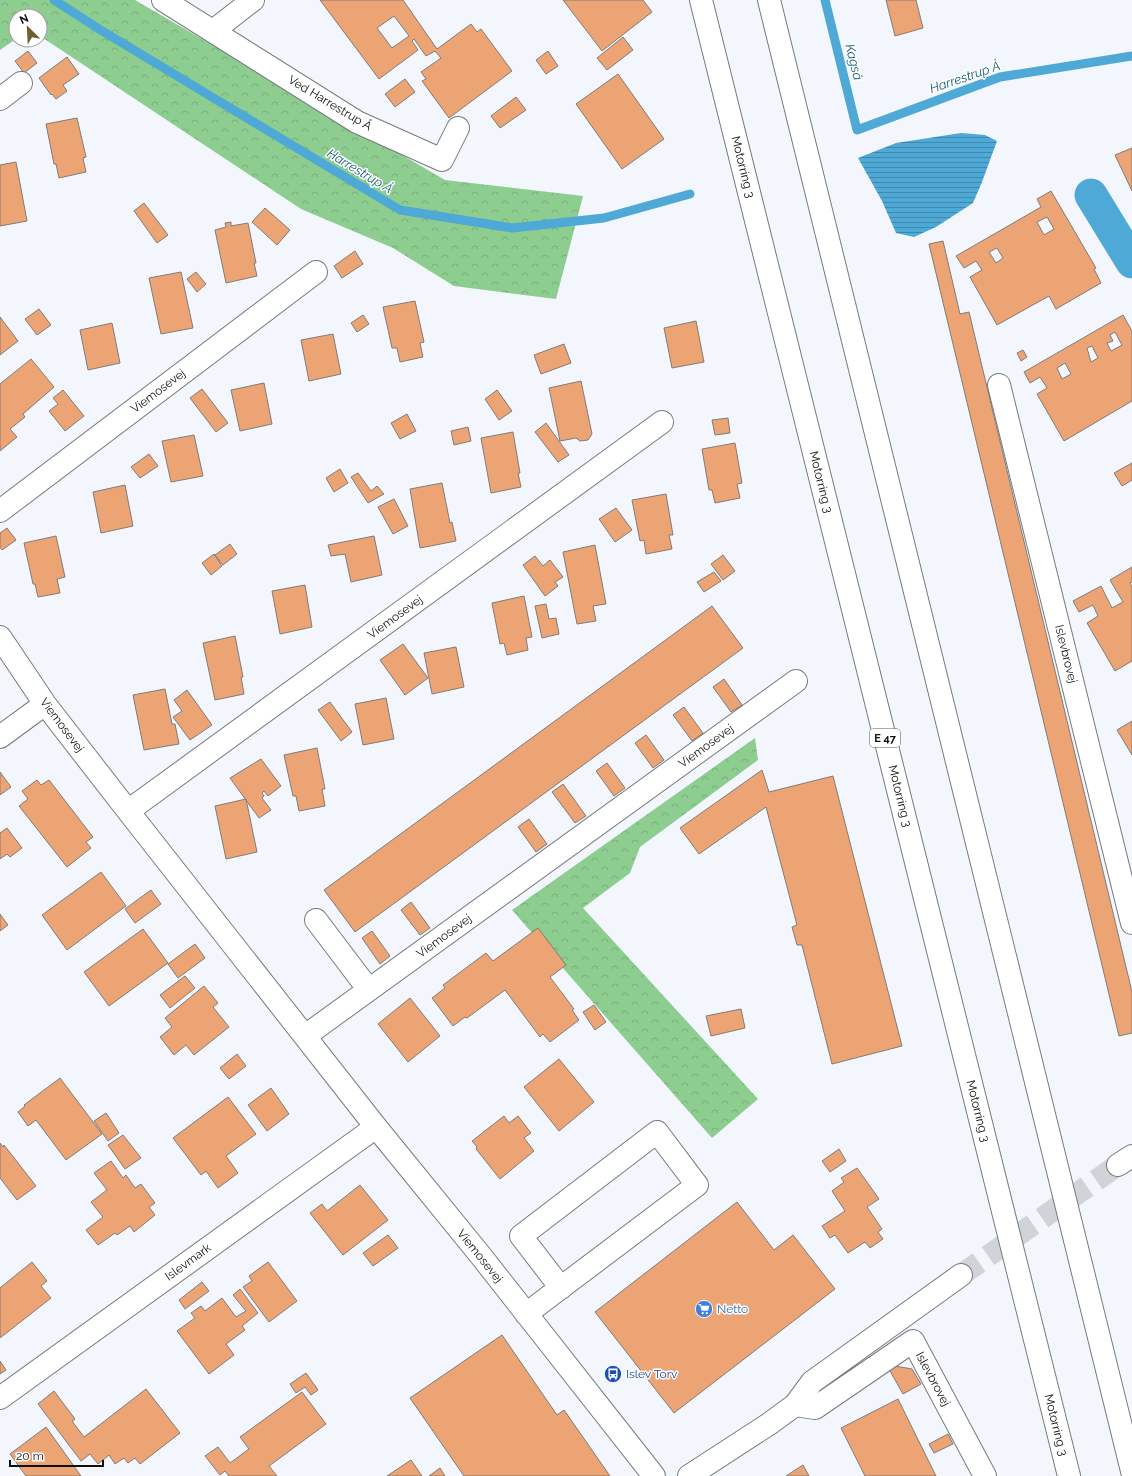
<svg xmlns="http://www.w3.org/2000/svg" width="1132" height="1476" viewBox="0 0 1132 1476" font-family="Raleway,sans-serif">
  <defs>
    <pattern id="forest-crowns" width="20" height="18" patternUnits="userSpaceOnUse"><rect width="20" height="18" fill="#8dcd90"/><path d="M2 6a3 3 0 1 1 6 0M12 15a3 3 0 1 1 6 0" fill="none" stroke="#78af7b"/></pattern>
    <pattern id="water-rules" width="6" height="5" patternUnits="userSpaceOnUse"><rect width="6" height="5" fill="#4fa9d6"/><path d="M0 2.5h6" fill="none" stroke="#4088ac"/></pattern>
  </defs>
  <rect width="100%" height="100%" fill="#f3f7fd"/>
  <path fill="url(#forest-crowns)" d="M0 0H135L445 180 583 196 556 299 454 286 393 248 301 209 40 36V16H16V39L0 50Z
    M755 738 758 760 640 847 630 873 583 908 758 1099 712 1138 512 910Z"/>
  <path fill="url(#water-rules)" d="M961 133 985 135 997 141 982 182 973 203 936 227 914 237 896 233 882 201 858 158 896 143Z"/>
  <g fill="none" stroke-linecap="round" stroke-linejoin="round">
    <path stroke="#4fa9d6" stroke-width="9" d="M54 0 99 29 400 210 512 228 604 218 690 194
      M825 0 857 130 1000 77 1132 56"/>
    <path stroke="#4fa9d6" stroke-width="33" d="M1091 195 1132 262"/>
  </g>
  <path fill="#eda474" stroke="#817b77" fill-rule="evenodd" d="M320 0H403L437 49 471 24 477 32 481 29 512 71 449 118 422 81 426 79 421 72 441 58 435 51 426 56 414 39 412 41 418 50 379 79ZM394 16 409 36 392 48 377 28Z
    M563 0H643L652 12 602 51Z
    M886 0H916L923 28 895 36Z
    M623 37 633 50 607 70 597 58Z
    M28 51 37 63 24 73 15 61Z
    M548 51 558 66 546 74 536 60Z
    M67 57 79 74 63 85 67 91 56 99 52 94 51 95 39 78Z
    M618 74 664 139 622 169 576 104Z
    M405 79 415 92 395 107 385 94Z
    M516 97 526 110 500 128 491 116Z
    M77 118 86 157 83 158 86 172 59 178 56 164H54L46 124Z
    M1132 148V191L1115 155Z
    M16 162 27 221 0 226V165Z
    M1051 191 1096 268 1094 269 1101 283 1056 309 1049 296 997 325 970 277 982 270 976 261 964 268 956 256 1041 207 1037 199ZM1047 217 1054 229 1044 235 1037 222ZM997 248 1003 258 996 263 989 252Z
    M144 203 168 235 157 243 134 211Z
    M265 208 290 230 277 245 252 222Z
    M231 222V226L248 223 256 263H254L257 276 226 283 215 230 226 227 225 223Z
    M943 241 960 314 969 312 1132 992V1033L1119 1036 929 244Z
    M355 251 363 264 342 278 334 266Z
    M181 272 193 328 161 334 149 278Z
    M196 272 206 284 197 292 187 279Z
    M415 301 424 342 420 343 423 357 400 362 397 348H392L383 307Z
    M39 309 51 325 37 335 25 319Z
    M363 315 369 324 357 332 351 323Z
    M1123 315 1132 331V401L1064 441 1037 394 1047 388 1040 377 1030 383 1024 372ZM1115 332 1122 345 1111 351 1107 343 1113 341 1110 335ZM1092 346 1098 358 1091 362 1087 348ZM1065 363 1071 374 1062 379 1057 368Z
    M0 317 18 341 0 355Z
    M696 321 704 362 672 368 664 328Z
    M112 323 120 363 88 370 80 330Z
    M333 334 341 374 309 381 301 340Z
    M564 344 571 363 541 374 534 355Z
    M1023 350 1027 357 1021 361 1017 353Z
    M31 359 54 387 23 414 25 417 10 429 17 437 0 451V384Z
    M581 381 592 434 588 440 580 441 576 438 560 441 549 388Z
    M264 383 272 424 240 431 231 390Z
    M202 389 228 423 216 432 190 398Z
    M63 390 84 416 65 431 49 411 58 404 53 398Z
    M497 390 512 411 499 420 485 399Z
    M407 414 416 431 400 439 391 423Z
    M728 418 730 433 715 435 712 420Z
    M546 423 569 455 558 462 535 432Z
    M468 427 471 441 454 445 451 431Z
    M513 432 520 473H518L521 487 491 493 481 438Z
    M194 435 203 476 171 482 162 441Z
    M735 443 742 483 737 484 740 498 715 503 712 490H709L702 449Z
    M149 454 158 466 140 478 131 467Z
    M1132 463V480L1122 486 1114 473Z
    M340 469 348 483 334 492 326 478Z
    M358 473 371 491 377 486 384 494 368 503 351 477Z
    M442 483 450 523 452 522 456 541 420 548 410 489Z
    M125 485 133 526 101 533 93 492Z
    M666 494 673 535H669L672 549 646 554 644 540 640 541 632 500Z
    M394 499 408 526 393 534 378 507Z
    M616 508 632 530 615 542 599 519Z
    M7 528 16 540 2 550 0 547V533Z
    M56 536 65 577 57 579 60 593 38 597 35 584H33L24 543Z
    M374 536 382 575 351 582 345 554 331 556 328 545Z
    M230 544 237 554 223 565 215 555Z
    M595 545 606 604 593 606 596 621 577 624 563 552Z
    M214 554 222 566 211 575 202 563Z
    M723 555 735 571 723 580 711 564Z
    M535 556 543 566 550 560 563 577 555 582 558 586 545 596 523 565Z
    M1132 567V582L1130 583 1132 587V661L1115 671 1087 623 1098 616 1093 605 1079 612 1073 601 1101 586 1112 608 1123 602 1110 580Z
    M714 572 721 581 704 592 697 582Z
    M305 585 312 627 280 634 272 591Z
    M524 596 532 637 526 638 528 650 507 655 504 643 500 644 492 603Z
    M546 604 549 619 556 618 559 634 542 638 535 606Z
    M712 606 743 648 355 932 324 890Z
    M235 636 243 677H241L244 694 215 700 203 643Z
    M403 644 428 678 405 695 380 660Z
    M456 647 464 687 432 694 424 653Z
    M724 679 742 705 731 712 713 687Z
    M165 689 172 724H175L179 744 144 750 133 695Z
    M187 690 212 725 190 740 173 717 182 711 174 700Z
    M386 698 394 739 363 745 355 704Z
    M330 702 352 732 341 741 318 710Z
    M684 707 703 733 692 741 673 715Z
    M1132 721V755L1117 730Z
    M646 735 664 760 653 768 635 743Z
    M317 748 325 789H322L325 806 299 811 296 796H293L284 755Z
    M261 759 281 786 268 796 264 791 262 793 264 796 262 798 271 810 259 818 230 778Z
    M607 763 625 788 614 796 596 771Z
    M762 770 769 792 833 776 902 1046 832 1064 802 945H797L792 927 797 925 766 807 699 854 680 828Z
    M0 772 11 787 0 795Z
    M37 780 41 785 49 780 93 837 86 842 91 848 67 867 19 806 28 799 22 791Z
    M563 784 586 816 575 823 552 792Z
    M246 799 257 852 226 859 215 806Z
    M529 819 547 844 536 852 518 827Z
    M7 828 22 848 10 857 7 854 0 859V833Z
    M101 872 126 906 67 950 42 915Z
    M151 890 161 904 135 923 125 909Z
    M411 902 430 928 420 935 401 910Z
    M0 914 8 925 0 931Z
    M538 928 566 965 550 977 574 1009 572 1010 579 1020 550 1042 543 1034 540 1037 505 990 467 1018 465 1017 453 1026 432 998 445 988 443 985 486 953 493 961Z
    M143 929 168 963 109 1006 84 972Z
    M372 931 390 956 380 964 362 938Z
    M195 944 205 958 178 978 168 964Z
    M185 976 195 988 170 1008 160 995Z
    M204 986 218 1003 213 1007 229 1027 194 1055 186 1045 174 1055 160 1037 172 1027 165 1018Z
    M410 998 440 1036 408 1062 378 1024Z
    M594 1005 606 1022 595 1030 583 1012Z
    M741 1009 745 1028 711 1036 706 1016Z
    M237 1054 246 1066 229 1079 220 1068Z
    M559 1059 594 1102 559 1131 524 1087Z
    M60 1078 102 1134 66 1160 36 1120 28 1126 18 1112 25 1106 24 1105Z
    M271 1088 289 1114 267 1131 248 1105Z
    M228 1097 256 1134 226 1156 238 1173 218 1188 206 1171 201 1175 173 1138Z
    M106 1113 119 1133 108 1141 94 1121Z
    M504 1116 509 1123 518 1116 531 1133 524 1138 534 1151 500 1179 476 1149 477 1147 472 1141Z
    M123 1135 141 1158 125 1169 108 1145Z
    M0 1143 3 1147 4 1145 36 1186 17 1200 0 1178Z
    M839 1149 846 1161 830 1172 822 1161Z
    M111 1161 123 1178 126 1175 135 1188 141 1184 155 1203 149 1207 155 1215 134 1232 130 1226 117 1235 115 1233 98 1245 86 1230 103 1217 91 1202 107 1190 94 1173Z
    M857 1168 879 1199 867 1207 882 1229 878 1232 883 1239 870 1248 865 1242 848 1253 835 1235 830 1238 822 1226 845 1211 832 1191 844 1182 841 1178Z
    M360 1185 388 1220 343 1255 310 1213 322 1204 327 1211Z
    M737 1202 774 1250 793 1235 835 1289 674 1413 595 1312Z
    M388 1235 398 1248 373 1266 363 1253Z
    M32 1262 47 1281 41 1286 51 1298 0 1338V1288Z
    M268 1262 297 1301 269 1322 243 1287 252 1281 249 1276Z
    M202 1282 209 1291 185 1309 179 1300Z
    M240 1289 258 1313 242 1326 245 1330 226 1344 234 1355 209 1374 177 1331 195 1318 191 1313 201 1306 205 1311 222 1298 236 1317 246 1311 233 1295Z
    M502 1335 557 1415 564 1410 610 1476H464L410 1398Z
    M0 1361 6 1370 0 1374Z
    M895 1366 912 1369 921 1384 903 1394 889 1369Z
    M306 1373 318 1390 311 1395 305 1387 296 1393 290 1384Z
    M146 1389 180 1433 140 1464 135 1458 128 1463 124 1458 115 1464 109 1455 98 1464 90 1454 81 1461 38 1404 54 1391 75 1419 72 1421 84 1437Z
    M302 1392 326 1424 269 1466 277 1476H229L225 1471 220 1475 205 1456 218 1447 230 1463 249 1449 240 1437Z
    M898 1399 936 1476H865L841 1428Z
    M46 1427 81 1476H26L10 1454Z
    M948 1434 953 1444 934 1453 929 1444Z
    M411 1460 422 1476H387Z
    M803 1465 809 1476H786Z
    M440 1468 445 1476H429Z"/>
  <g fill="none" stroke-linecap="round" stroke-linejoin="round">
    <path stroke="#d0d4d9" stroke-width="22" stroke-dasharray="22 11" stroke-linecap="butt" d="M961 1275 1118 1165"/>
    <defs>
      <path id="minor" d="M163 0 357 122 442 160 458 128
        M213 31 253 0
        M0 99 21 83
        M999 385 1132 923
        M0 511 316 272
        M0 637 45 704 128 811 376 1127 481 1256 654 1476
        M0 737 45 704
        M128 811 662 422
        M316 920 369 990
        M305 1036 796 681
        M1118 1165 1132 1156
        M526 1314 697 1185 657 1132 521 1236 561 1288
        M0 1398 376 1127
        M795 1405 815 1408 913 1341 985 1476
        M689 1476 769 1424 795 1405 812 1382 961 1275"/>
      <path id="highway" d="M701 0 1069 1476
        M769 0 1132 1471"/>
    </defs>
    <use href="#minor" stroke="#767a7f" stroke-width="24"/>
    <use href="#highway" stroke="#767a7f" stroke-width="24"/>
    <use href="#minor" stroke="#fff" stroke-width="22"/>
    <use href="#highway" stroke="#fff" stroke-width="22"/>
  </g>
  <defs>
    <symbol id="supermarket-disc" viewBox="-11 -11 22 22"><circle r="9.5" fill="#3f7fe0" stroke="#fff"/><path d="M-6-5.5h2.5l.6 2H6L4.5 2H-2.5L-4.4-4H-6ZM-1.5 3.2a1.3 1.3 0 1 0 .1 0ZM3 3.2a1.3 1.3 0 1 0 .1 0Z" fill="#fff"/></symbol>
    <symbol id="bus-disc" viewBox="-11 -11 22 22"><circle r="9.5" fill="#1a4fb4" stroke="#fff"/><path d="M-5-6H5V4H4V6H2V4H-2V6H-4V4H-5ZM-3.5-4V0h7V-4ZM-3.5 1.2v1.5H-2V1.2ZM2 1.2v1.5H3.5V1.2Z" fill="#fff"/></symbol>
  </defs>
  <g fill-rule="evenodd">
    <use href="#supermarket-disc" x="694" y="1299" width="20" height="20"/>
    <use href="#bus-disc" x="603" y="1364" width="20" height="20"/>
  </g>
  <g text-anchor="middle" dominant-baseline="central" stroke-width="3" stroke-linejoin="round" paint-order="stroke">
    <rect fill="#fff" stroke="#565758" stroke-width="1" x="870" y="729" width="30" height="18" rx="3"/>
    <g font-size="11" font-weight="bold" fill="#0d0f10">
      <text x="885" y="738">E 47</text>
    </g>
    <g font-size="12" fill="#0d0f10" stroke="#fff">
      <text transform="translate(330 103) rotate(31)">Ved Harrestrup Å</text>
      <text transform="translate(743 167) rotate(76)">Motorring 3</text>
      <text transform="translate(158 391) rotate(-37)">Viemosevej</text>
      <text transform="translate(821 482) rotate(76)">Motorring 3</text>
      <text transform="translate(395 617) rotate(-36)">Viemosevej</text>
      <text transform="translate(1066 654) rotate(76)">Islevbrovej</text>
      <text transform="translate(62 725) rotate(53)">Viemosevej</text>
      <text transform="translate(706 746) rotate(-36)">Viemosevej</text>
      <text transform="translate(900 796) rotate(76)">Motorring 3</text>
      <text transform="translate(444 936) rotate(-36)">Viemosevej</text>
      <text transform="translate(978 1111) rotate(76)">Motorring 3</text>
      <text transform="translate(480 1256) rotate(51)">Viemosevej</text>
      <text transform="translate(188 1262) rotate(-36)">Islevmark</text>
      <text transform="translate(933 1379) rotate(62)">Islevbrovej</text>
      <text transform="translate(1056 1425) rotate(76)">Motorring 3</text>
    </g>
    <g font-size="12" fill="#366cbe" stroke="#fff" text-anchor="start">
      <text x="717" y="1309">Netto</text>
    </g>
    <g font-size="12" fill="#164399" stroke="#fff" text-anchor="start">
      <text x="626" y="1374">Islev Torv</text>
    </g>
    <g font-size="13" font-style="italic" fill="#115876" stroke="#fff">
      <text transform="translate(854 62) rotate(76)">Kagså</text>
      <text transform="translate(965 77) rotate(-19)">Harrestrup Å</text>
      <text transform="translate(360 171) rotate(31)">Harrestrup Å</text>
    </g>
  </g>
  <g transform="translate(28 28) rotate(336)"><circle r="19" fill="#ffffff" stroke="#9e9f9f"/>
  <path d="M0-3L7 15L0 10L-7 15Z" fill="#6d5f2c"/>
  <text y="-6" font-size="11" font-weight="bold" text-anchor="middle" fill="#0d0f10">N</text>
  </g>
  <path d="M10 1460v6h93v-6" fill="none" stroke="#0d0f10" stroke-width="2"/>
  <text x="16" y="1460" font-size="12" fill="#0d0f10" stroke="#ffffff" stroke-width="3" paint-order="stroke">20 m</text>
</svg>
